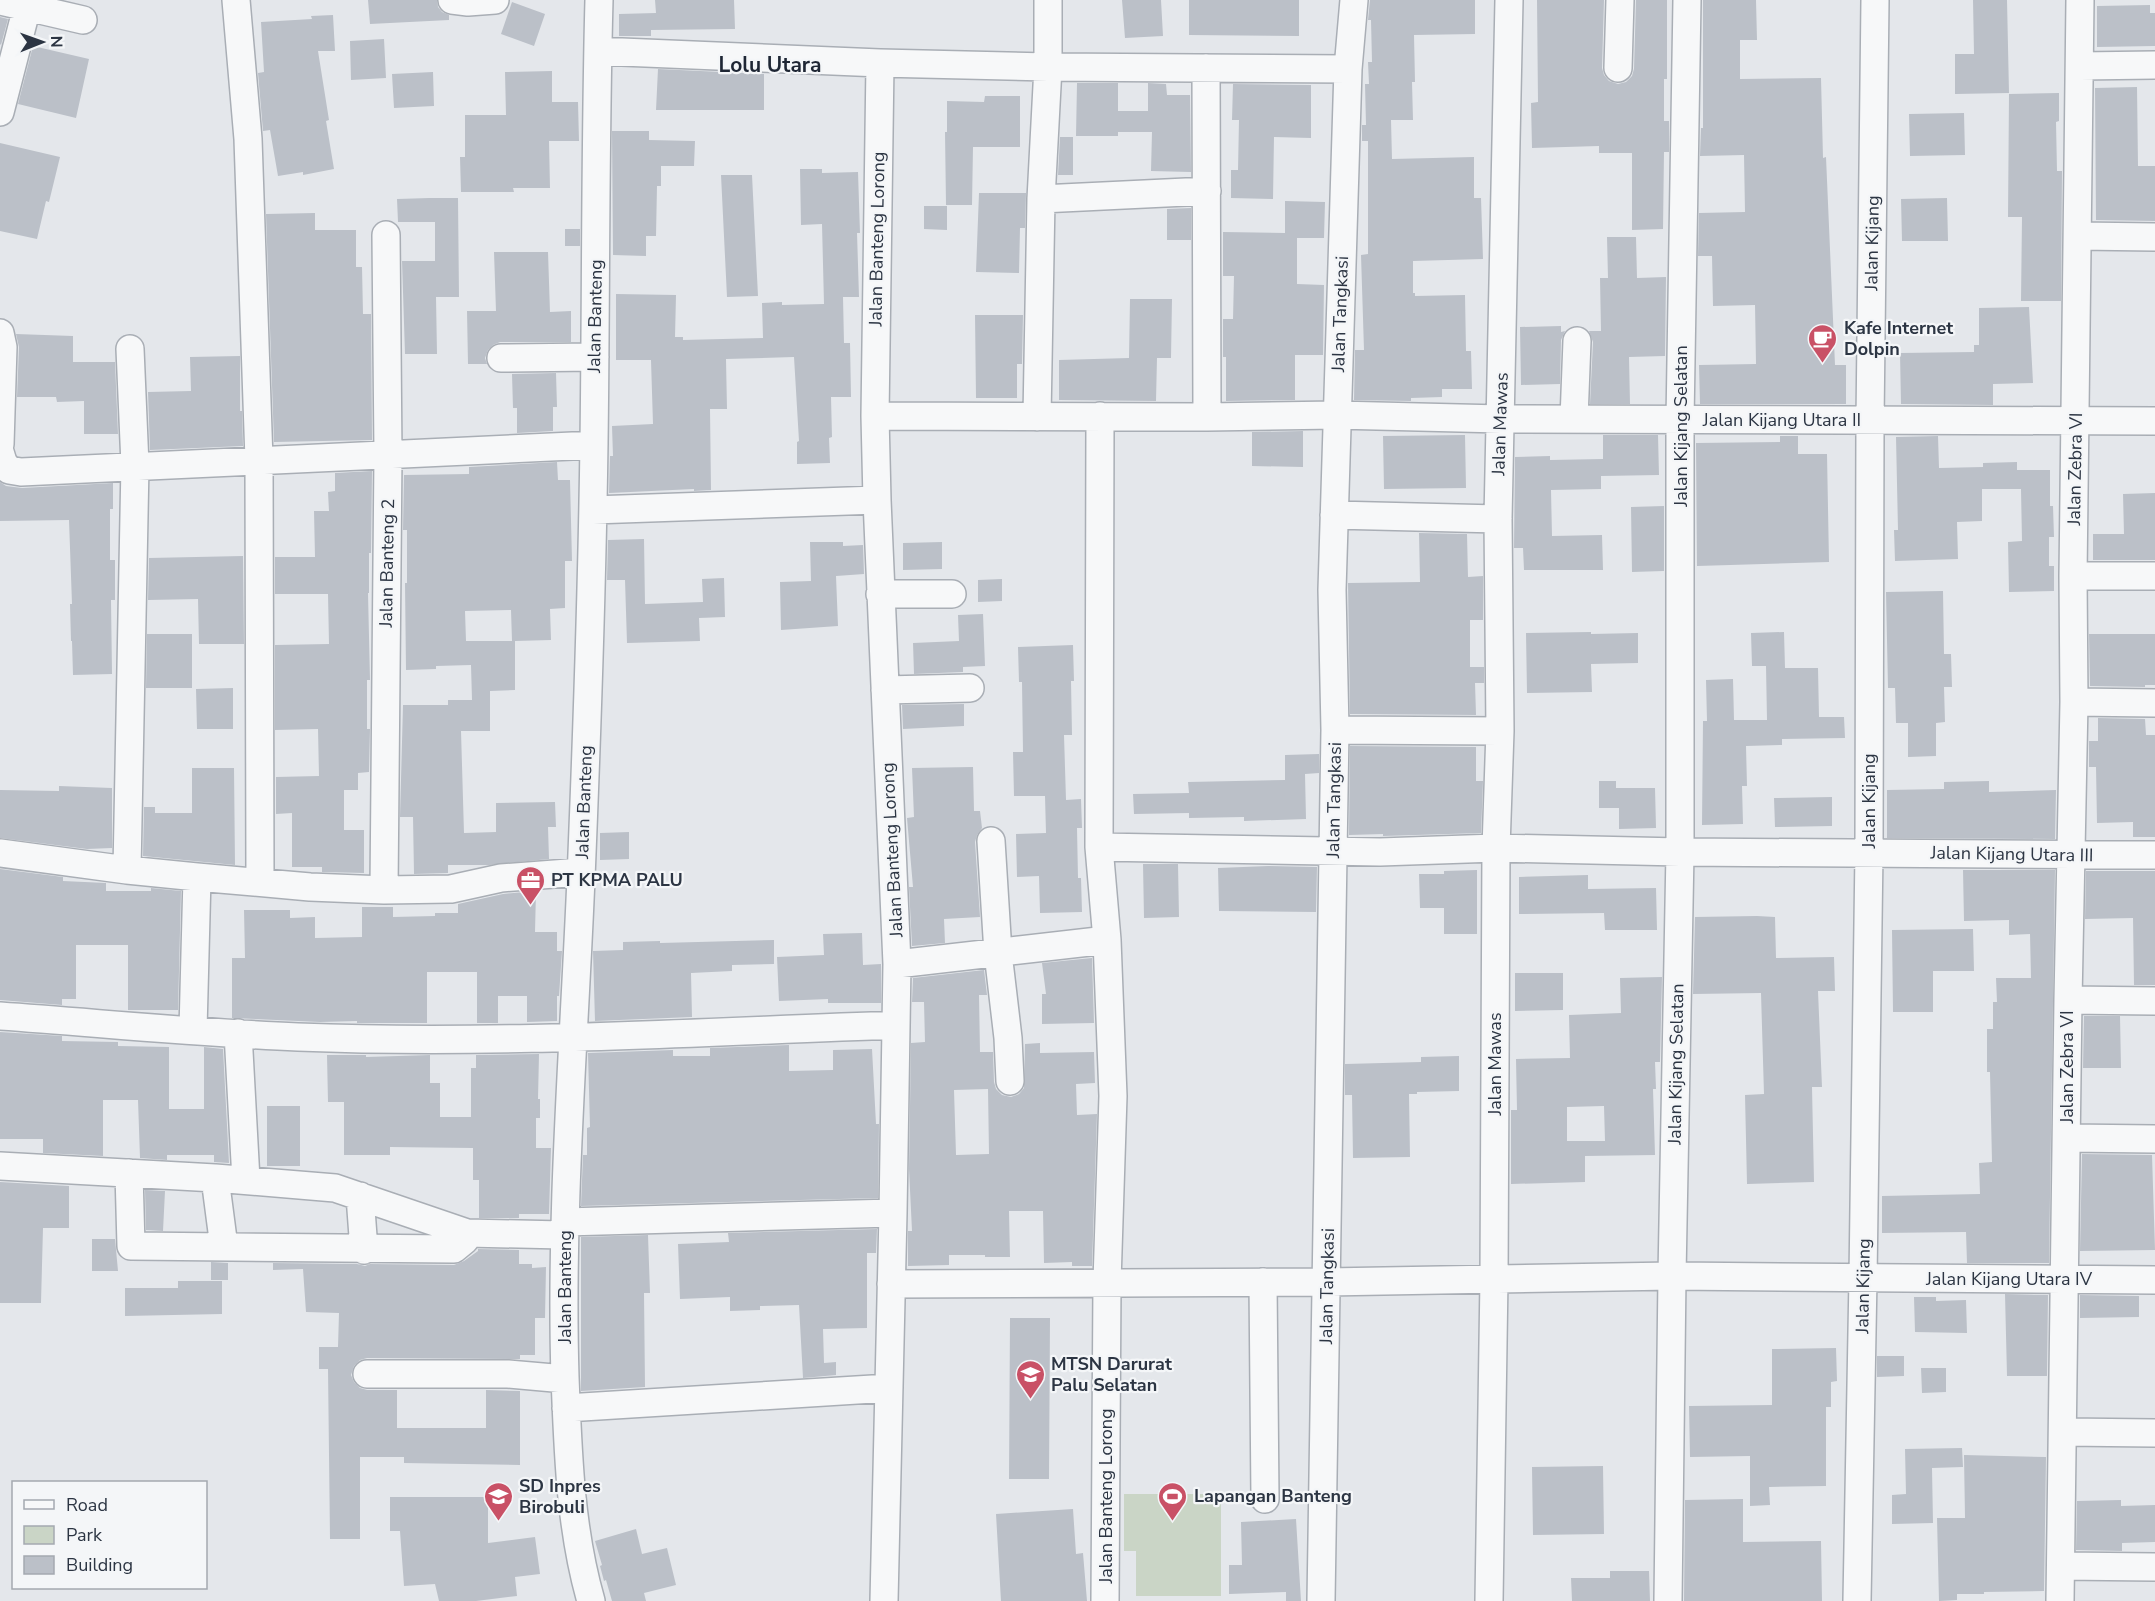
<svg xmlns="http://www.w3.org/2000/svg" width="2155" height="1601" viewBox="0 0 2155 1601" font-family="'Nunito Sans',sans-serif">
  <rect width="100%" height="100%" fill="#e4e7eb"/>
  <path fill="#cad5c6" d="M1124 1494H1221V1596H1136V1551H1124Z"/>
  <path fill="#bbc0c8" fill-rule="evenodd" d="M368 0H437L438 7 442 12 449 15V20L370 24Z
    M655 0H734L735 29 651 30V36H619V14L656 13Z
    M1122 0H1161L1163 36 1125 38Z
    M1189 0H1299V36L1189 35Z
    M1370 0H1475V34L1414 35 1415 82H1412L1413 120H1391L1392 159 1474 157V198H1481L1483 259 1413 261V293H1415V296L1465 295 1466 351H1471L1472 389H1442V397L1411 398V401L1354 400 1355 350H1364L1361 255 1368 254V141H1362V125H1366L1365 84H1369L1368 62H1372L1371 20H1368Z
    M1537 0H1604L1602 68 1604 75 1609 81 1618 84 1626 82 1632 76 1634 69 1636 0H1667V79H1664V121H1669V152H1664L1663 229 1632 230V153H1599V146L1532 148 1531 103 1538 102Z
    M1703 0H1756L1757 40H1740V79L1821 78 1823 158 1826 157 1835 365H1846V404H1700L1699 365 1756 364 1755 305 1713 306 1712 256H1698L1699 213 1745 212 1744 155 1700 156 1701 128H1703Z
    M1973 0H2007L2009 93 1955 94V54H1974Z
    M512 2 545 14 534 46 501 34Z
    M2150 5V13H2155V46L2097 47V6Z
    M333 15 335 51H318L329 120 326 121 334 169 303 175V172L278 176 270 130 263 131 258 73 264 72 261 22 312 19 311 16Z
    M0 17 8 19 1 45 0 44Z
    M384 39 386 78 351 80 350 41Z
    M33 46 89 59 76 118 18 104Z
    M658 69 764 74V110H656Z
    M552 71V102H578L579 141H549L550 188H513L514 192H461L460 157H465V115H506L505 72Z
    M433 72 434 106 394 108 392 74Z
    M1077 83H1118V111H1148V83L1166 84 1167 95H1190L1191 172 1151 171 1152 132H1118V136H1076Z
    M1233 84 1311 85V138L1274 137 1273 199 1231 198V170H1238L1239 120H1232Z
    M2137 87 2138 166H2155V221L2096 220 2095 88Z
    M2059 93V121L2056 122 2057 171H2062L2061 301H2021L2022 217H2008L2009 94Z
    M985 96H1020V147H973L972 205H946L945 132H947V101L984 102Z
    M1964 113 1965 155 1910 156 1909 114Z
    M612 131H649V140L695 141 694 166H661V186H657L656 236H646V256L613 255Z
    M1060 137H1073V175H1058Z
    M0 143 60 157 49 202 46 201 37 239 0 231Z
    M800 169H822V173L858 172 860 233H857L859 297H843L844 343H850L851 397H831L832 437 829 438 830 463 797 464V442L799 441 794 357 726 359 727 409H710L711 490 694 491V489L609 493 610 456H613L612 426 653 424 651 360H616V294L676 295 675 337H683V340L763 338 762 303 782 302V305L824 304 822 224 801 225Z
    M721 175H752L758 296 727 297Z
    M979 193H1026L1025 228H1020L1019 273 976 272Z
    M429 198H458L459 297H436L437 354H405L402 261H435V222H398L397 199Z
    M1947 198 1948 241H1902L1901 199Z
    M1285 201 1325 202 1324 238H1297V284L1324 285 1323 355H1295V400L1226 401V357H1223V319H1233L1234 276H1223V232L1285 233Z
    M924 206H947V230L924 229Z
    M1191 208V240H1167V209Z
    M315 213V230H356V267H362L363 314H371L372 440 274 442 266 214Z
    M565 229H580V246H565Z
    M1607 237H1636L1637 278 1666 277 1665 356 1629 357 1630 404H1590L1593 342 1589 331H1601L1600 278H1608Z
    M494 252H548L550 312 571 311V342H500L493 345 488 350 485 358 487 364H468L467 311H496Z
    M1130 299H1172L1171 358H1157L1156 401 1059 400V360L1129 358Z
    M2029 307 2033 383 1993 384V405L1901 404 1900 353 1974 352V345H1979V308Z
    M975 315H1023L1022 364H1017V398H976Z
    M1561 326V332L1565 331 1561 340 1560 384 1521 385 1520 327Z
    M16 334 73 336V362H115L118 434H84V401L57 402 56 397H17L19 347Z
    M240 356V411H242L243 446 150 450 148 392 191 391 190 357Z
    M556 373 557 407H553V431L517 433V408H513L512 374Z
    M1303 431V467L1252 466V432Z
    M1465 435 1466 488 1384 489 1383 436Z
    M1603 435H1658L1659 475 1601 476V489L1551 490 1552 536 1602 535 1603 570H1524L1523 548H1514L1515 457 1550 456V460L1603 459Z
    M1780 436H1798V454H1827L1829 562 1697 566 1696 443 1780 442Z
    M1938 436 1939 468 1983 467V463L2017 462V470H2050V506H2053L2054 537H2049V566H2054V591L2009 592 2008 542 2022 541 2021 489H1982V521L1957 522 1958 559 1895 561 1894 530H1898L1896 437Z
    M557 462 558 480H570L572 561H565V608L550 609 551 640 515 641V690L490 691V731H461L464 833 496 832V803L555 802 556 827H548L549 859 489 865H448V873L414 874 413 817H400L403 705H448V700H472L471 665 436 666V669L406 670 405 583H407V530H403L404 475 469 474V467ZM511 610 512 641H466L465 611Z
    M372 471 371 553H369V593H368L370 680H367V729H370L369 772 358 773V790H344V830H364V873L322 872V867H292V813L276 814V777L319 776 318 729 275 730V645L329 644 328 594H275V557H315L314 511H329L328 492 335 491V473Z
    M0 482 6 486 22 488 113 483V509H110V560H115V600H111L112 674 73 675 72 641H71L70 604H72L69 520 0 521Z
    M2155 493V560H2093V534H2124L2123 494Z
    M1664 506V571L1632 572 1631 507Z
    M1419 533 1467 534 1468 577 1483 576V620H1470V667H1484V683H1475L1476 715 1350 714 1348 583 1420 582Z
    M644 539 645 604 703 602 702 579 724 578 725 617 699 618 700 641 627 643 625 580H607L608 540Z
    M810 542H843V546L863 545 864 574 836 576 838 626 781 630 780 582 811 581Z
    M942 542V569L903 570V543Z
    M243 556 244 644H199L198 599 148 600 149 558Z
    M1002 579V601L978 602V580Z
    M1943 591 1944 654H1951L1952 687H1944L1945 722 1936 723V756L1908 757V723H1896L1895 688H1888L1886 592Z
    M983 614 985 666 963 667V672L914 674 913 643 959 641 958 615Z
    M1591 632V634L1638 633V663L1591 664 1592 692 1527 693 1526 633Z
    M1784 632 1785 668H1818L1819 717H1844L1845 738 1782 739V745L1746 746 1747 786H1742L1743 824 1702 825 1703 721H1707L1706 680 1733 679 1734 720H1767L1766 666H1752L1751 633Z
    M147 634H192V688H146Z
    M2089 634H2155V685H2145V687L2090 686Z
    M1073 645 1074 681H1071L1072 735H1064L1066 800 1081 799 1082 828H1077L1078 878H1081L1082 912 1040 913 1039 876 1017 877 1016 834 1046 833 1045 796H1014L1013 752H1023L1022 682H1019L1018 647Z
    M233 688V729H197L196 689Z
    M964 704V726L903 729 902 705Z
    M2098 718 2145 719 2146 735H2155V837H2133V822L2097 823 2096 767H2089V741H2098Z
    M1350 746 1476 747V781H1483L1481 833 1383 836V834L1349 835Z
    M1319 754V773L1305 774 1306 819 1244 821V817L1189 818V813L1134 814 1133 794 1189 793 1188 782 1285 780V755Z
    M973 767 974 811H980L982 828 977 835 975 842 980 917 944 919 945 943 912 946 909 887H913L907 818 914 817 912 768Z
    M192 768H234L235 865 143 856 144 807H155V813H192Z
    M1599 781H1616V788H1655L1656 828 1619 829V808H1599Z
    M1989 781V792L2056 790 2055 839 1887 838V790L1944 789V782Z
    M59 786 112 788V848L87 849 0 838V790L59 791Z
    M1832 797V826L1775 827 1774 798Z
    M629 832V859L600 860V833Z
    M1143 864H1178L1179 917 1144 918Z
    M1268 866 1317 867 1316 912 1219 911 1218 868Z
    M0 869 63 877V881L106 883V891H151V888L181 891 178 1010H128V945H76V999H62V1005L0 1000Z
    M1477 870V934H1444V908H1420L1419 874H1444V871Z
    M1963 870H2055L2049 1263H1967L1966 1232 1882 1233V1196L1980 1194 1979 1163 1992 1162 1990 1072H1987V1029H1993V1002H1997L1996 978H2031L2030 934 2009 935V920L1964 921Z
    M2086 871H2155V985H2134L2133 918 2085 919Z
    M1588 875V889L1656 888 1657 930H1605L1604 913 1519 914V877Z
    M536 891 535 932H557V951H562L559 996H557V1021L527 1022V996H498V1023H477V972H427V1023H357V1021L320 1022 232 1018V958H245L244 910H290V918L315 917V938L362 937V907H393V917L435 916V913H458V904L503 894Z
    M1757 916 1775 917 1776 958 1834 957 1835 991H1818L1822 1087H1812L1814 1182 1747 1184 1745 1095 1764 1094 1761 993 1693 994 1695 917Z
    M1973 929 1974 971H1933V1012H1893L1892 930Z
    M862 933 863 965 881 964V1003H828V999L779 1001 777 957 824 955 823 934Z
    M774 940V964L732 965V971L691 973 692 1017 595 1021 593 951 623 950V942L660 941V943Z
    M1092 958 1094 1023 1042 1024V994H1046L1042 963Z
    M984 970 987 995H979L980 1052H993L994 1082 996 1089 1002 1095 1011 1097 1019 1094 1024 1088 1025 1044 1040 1043V1053L1094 1052 1095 1083 1076 1084 1077 1115 1097 1114 1092 1266H1072V1262L1044 1263 1043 1211H1009L1010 1257H985V1255H949V1265L908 1266V1231H912L909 1169 911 1043 925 1042 924 1002H912L913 978ZM988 1089 989 1154 956 1155 954 1090Z
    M1515 973H1563V1010L1515 1011Z
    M1662 977 1660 1062H1655L1656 1089H1653L1655 1155 1585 1156V1182L1511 1184V1110H1517L1516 1059 1570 1058 1569 1015 1621 1013 1620 978ZM1604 1106 1605 1141H1567V1107Z
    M2084 1016H2120L2121 1068H2083Z
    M0 1032 62 1036V1041L118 1042V1046L169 1047V1109H204V1047L223 1049 229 1163 214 1162V1155H167V1160L140 1158 138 1100H103V1156L43 1153V1139H0Z
    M789 1045V1071L833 1070V1050L872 1049 876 1124H879L878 1198 581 1206 583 1155H587V1128L590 1127 588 1053 673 1050V1056H710V1048Z
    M539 1054 538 1099H540V1118H536V1148H551L549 1214H519V1218H479V1180H473V1148L390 1147V1155H344V1102H328L327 1055H366V1057L430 1055V1083H440V1117H471V1068H476V1055Z
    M1459 1056V1091L1417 1092V1094H1409L1410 1157 1353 1158 1352 1095H1345V1064L1421 1062V1057Z
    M267 1106H300V1166H267Z
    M2082 1154 2152 1155 2155 1250 2080 1251Z
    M0 1182 69 1186V1228H43L41 1303H0Z
    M145 1190 165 1191 163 1231 146 1230Z
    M877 1229 876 1253H867V1328L823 1329 824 1363 836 1362V1375L803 1378 799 1305 760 1306V1310L730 1311V1297L680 1299 678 1244 729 1242 728 1233Z
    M648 1235 650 1293H644L645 1387 581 1391V1237Z
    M92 1239H115L118 1271H92Z
    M478 1249 519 1250V1264H532V1268L546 1267 545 1318H535V1355H520V1359L367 1358 360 1360 354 1366 351 1375 354 1382 360 1388 367 1390H397V1428H486V1390L520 1391V1465L404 1463V1457H360V1539H330L328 1369H319V1347H338L339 1313 306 1312 303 1269 273 1270V1263L357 1264 365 1266 370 1264 454 1265 464 1261 478 1251Z
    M211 1262 228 1263V1280H211Z
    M178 1281H222V1314L125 1316V1288H178Z
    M2005 1294 2048 1295 2047 1376H2007Z
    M2080 1295 2139 1296V1317L2080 1318Z
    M1914 1297H1936V1301L1966 1300 1967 1333 1915 1332Z
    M1010 1318H1050L1049 1479H1009Z
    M1836 1348 1837 1381 1831 1382V1407H1826V1486L1769 1487 1770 1505 1750 1506V1456L1690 1457 1689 1406 1772 1405V1349Z
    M1877 1356H1904V1376L1877 1377Z
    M1921 1368H1946V1392L1922 1393Z
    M1962 1448 1963 1467 1932 1468 1933 1523 1892 1524V1495L1906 1494 1905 1449Z
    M1964 1455 2046 1457 2044 1591 1984 1592V1594H1957V1600L1939 1601 1937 1518H1965Z
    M1603 1466 1604 1534 1533 1535 1532 1467Z
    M390 1497H488V1543L535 1537 540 1574 515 1577 517 1596 476 1601H439L435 1584 404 1586 400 1531H390Z
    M1743 1499V1542L1821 1541 1822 1601H1684L1685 1500Z
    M2121 1500V1506L2155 1505V1542L2122 1543V1551L2076 1550 2077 1501Z
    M1073 1509 1076 1554 1083 1553 1087 1601H1001L996 1514Z
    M1296 1519 1301 1601H1286V1592L1229 1594V1565H1242L1241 1522Z
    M636 1529 642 1554 667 1548 676 1585 644 1593 646 1601H612L606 1580 604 1581 600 1566 602 1565 595 1541Z
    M1610 1571H1649L1650 1601H1572L1571 1578H1610Z"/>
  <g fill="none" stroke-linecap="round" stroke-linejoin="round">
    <defs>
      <path id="minor" d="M236 0 248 139 259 460 260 882
        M452 0 468 2 495 0
        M0 1 27 7
        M598 51 880 63 1048 67 1348 69
        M880 63 875 416 877 500 897 964 893 1213 884 1601
        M2080 66 2155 65
        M1206 68 1207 417
        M1618 68 1620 0
        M0 112 27 7 83 20
        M1041 199 1207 191
        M2078 236 2155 237
        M0 333 3 347 0 444
        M501 358 595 357
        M875 416 1207 417 1336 415 1501 419 2155 421
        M1100 416 1099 847 1107 940 1113 1096 1107 1282 1105 1601
        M1037 417 1041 199 1048 67V0
        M1574 419 1577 341
        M0 452 3 462 9 470 21 472 594 445
        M593 510 877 500
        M1334 515 1498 519
        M2073 576H2155
        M880 594H952
        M885 690 970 688
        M2074 702 2155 703
        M1335 730 1500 731
        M991 841 998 953 1008 1038 1010 1081
        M1099 847 1380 852 1496 848 1680 852 2155 855
        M0 853 127 870 197 877 310 887 384 890 451 889 501 878 581 872
        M127 870 135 465 130 349
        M384 890 388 455 386 235
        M897 964 1107 940
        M2068 1000 2155 1001
        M0 1016C99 1023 199 1033 298 1037 497 1045 698 1032 896 1025
        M193 1030 197 877
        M238 1033 246 1180
        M2067 1138 2155 1139
        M0 1166 215 1178 335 1188 467 1233 563 1235
        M129 1173 131 1246 454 1249 465 1240 467 1233
        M215 1178 224 1247
        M360 1196 364 1250
        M565 1222 893 1213
        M1263 1282 1265 1499
        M891 1284 1327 1282 1672 1276 2155 1280
        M367 1374H508L565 1379
        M566 1408 889 1388
        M2064 1432 2155 1433
        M2061 1566 2155 1567
        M591 1601C570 1528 568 1452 565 1377 560 1211 574 1045 581 878 587 733 592 588 594 443 596 296 595 148 599 0
        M1321 1601 1335 730 1332 590 1348 69 1354 0
        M1489 1601 1494 1279 1496 848 1500 731 1498 519 1509 0
        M1668 1601 1672 1276 1680 852V420L1687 0
        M1857 1601 1863 1278 1869 852 1870 421 1875 0
        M2060 1601 2068 1000 2074 702 2073 576 2080 0"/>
    </defs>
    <use href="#minor" stroke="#a9aeb5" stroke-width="30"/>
    <use href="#minor" stroke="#f7f8f9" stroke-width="27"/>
  </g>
  <defs>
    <symbol id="cafe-pin" viewBox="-11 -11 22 30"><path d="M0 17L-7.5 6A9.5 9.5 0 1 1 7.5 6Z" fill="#c95166" stroke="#f4f6f8"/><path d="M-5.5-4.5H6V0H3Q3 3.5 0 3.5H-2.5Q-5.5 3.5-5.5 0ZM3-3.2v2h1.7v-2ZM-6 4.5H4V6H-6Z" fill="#fff"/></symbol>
    <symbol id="office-pin" viewBox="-11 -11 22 30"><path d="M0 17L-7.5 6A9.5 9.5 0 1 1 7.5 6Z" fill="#c95166" stroke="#f4f6f8"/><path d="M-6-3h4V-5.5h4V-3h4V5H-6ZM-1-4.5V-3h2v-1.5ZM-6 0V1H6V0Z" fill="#fff"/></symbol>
    <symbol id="school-pin" viewBox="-11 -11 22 30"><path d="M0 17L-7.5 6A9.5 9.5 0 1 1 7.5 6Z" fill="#c95166" stroke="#f4f6f8"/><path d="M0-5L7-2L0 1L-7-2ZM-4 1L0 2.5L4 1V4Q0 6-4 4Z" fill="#fff"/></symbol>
    <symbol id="stadium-pin" viewBox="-11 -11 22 30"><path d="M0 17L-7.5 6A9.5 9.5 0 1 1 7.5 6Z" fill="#c95166" stroke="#f4f6f8"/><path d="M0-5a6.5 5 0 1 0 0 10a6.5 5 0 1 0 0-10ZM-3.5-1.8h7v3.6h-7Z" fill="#fff"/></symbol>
  </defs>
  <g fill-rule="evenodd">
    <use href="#cafe-pin" x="1806" y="322" width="33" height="45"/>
    <use href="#office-pin" x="514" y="864" width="33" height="45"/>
    <use href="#school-pin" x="1014" y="1358" width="33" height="45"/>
    <use href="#school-pin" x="482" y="1480" width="33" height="45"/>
    <use href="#stadium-pin" x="1156" y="1480" width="33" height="45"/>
  </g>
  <g text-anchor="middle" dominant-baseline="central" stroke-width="4.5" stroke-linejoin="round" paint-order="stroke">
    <g font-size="18" fill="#2c3543" stroke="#f4f6f8">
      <text transform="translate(877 239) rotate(-89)">Jalan Banteng Lorong</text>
      <text transform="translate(1872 243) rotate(-89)">Jalan Kijang</text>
      <text transform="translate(1340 314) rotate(-88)">Jalan Tangkasi</text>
      <text transform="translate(595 316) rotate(-89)">Jalan Banteng</text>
      <text x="1782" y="420">Jalan Kijang Utara II</text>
      <text transform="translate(1500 424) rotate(-88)">Jalan Mawas</text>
      <text transform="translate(1681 426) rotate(-90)">Jalan Kijang Selatan</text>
      <text transform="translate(2075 469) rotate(-89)">Jalan Zebra VI</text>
      <text transform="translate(387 563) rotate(-89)">Jalan Banteng 2</text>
      <text transform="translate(1334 800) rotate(-89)">Jalan Tangkasi</text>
      <text transform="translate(1869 801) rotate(-90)">Jalan Kijang</text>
      <text transform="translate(584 802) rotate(-88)">Jalan Banteng</text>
      <text transform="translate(892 850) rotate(-93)">Jalan Banteng Lorong</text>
      <text transform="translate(2012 854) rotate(1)">Jalan Kijang Utara III</text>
      <text transform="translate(1495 1064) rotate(-90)">Jalan Mawas</text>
      <text transform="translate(1676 1064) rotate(-89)">Jalan Kijang Selatan</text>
      <text transform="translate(2067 1067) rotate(-90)">Jalan Zebra VI</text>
      <text x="2009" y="1279">Jalan Kijang Utara IV</text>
      <text transform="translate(1327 1286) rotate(-89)">Jalan Tangkasi</text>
      <text transform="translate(1863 1286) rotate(-89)">Jalan Kijang</text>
      <text transform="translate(565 1287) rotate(-90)">Jalan Banteng</text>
      <text transform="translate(1106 1496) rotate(-90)">Jalan Banteng Lorong</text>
    </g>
    <g font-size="18" font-weight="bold" fill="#2c3543" stroke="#f4f6f8" text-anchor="start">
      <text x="1844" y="328">Kafe Internet<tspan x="1844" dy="21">Dolpin</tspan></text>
      <text x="551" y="880">PT KPMA PALU</text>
      <text x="1051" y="1364">MTSN Darurat<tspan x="1051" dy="21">Palu Selatan</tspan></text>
      <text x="519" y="1486">SD Inpres<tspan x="519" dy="21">Birobuli</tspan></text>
      <text x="1194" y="1496">Lapangan Banteng</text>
    </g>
    <g font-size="21" font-weight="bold" fill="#1e2634" stroke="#f4f6f8">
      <text x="770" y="65">Lolu Utara</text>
    </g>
  </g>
  <rect x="12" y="1481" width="195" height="108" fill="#f4f6f8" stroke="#a4a9b0" stroke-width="1.5"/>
  <rect x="24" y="1500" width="30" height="9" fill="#f7f8f9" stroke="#a4a9b0" stroke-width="1.5"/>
  <text x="66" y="1511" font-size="18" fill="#2c3543">Road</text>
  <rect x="24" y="1526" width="30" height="18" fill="#cad5c6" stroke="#a4a9b0" stroke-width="1.5"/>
  <text x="66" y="1541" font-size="18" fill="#2c3543">Park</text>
  <rect x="24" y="1556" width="30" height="18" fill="#bbc0c8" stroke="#a4a9b0" stroke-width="1.5"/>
  <text x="66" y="1571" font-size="18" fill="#2c3543">Building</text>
  <g transform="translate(42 42) rotate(89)" stroke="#f4f6f8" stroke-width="4.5" paint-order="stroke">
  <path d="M0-4.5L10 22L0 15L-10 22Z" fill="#2c3543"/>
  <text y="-9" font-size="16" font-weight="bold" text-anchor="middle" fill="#2c3543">N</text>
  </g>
</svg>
